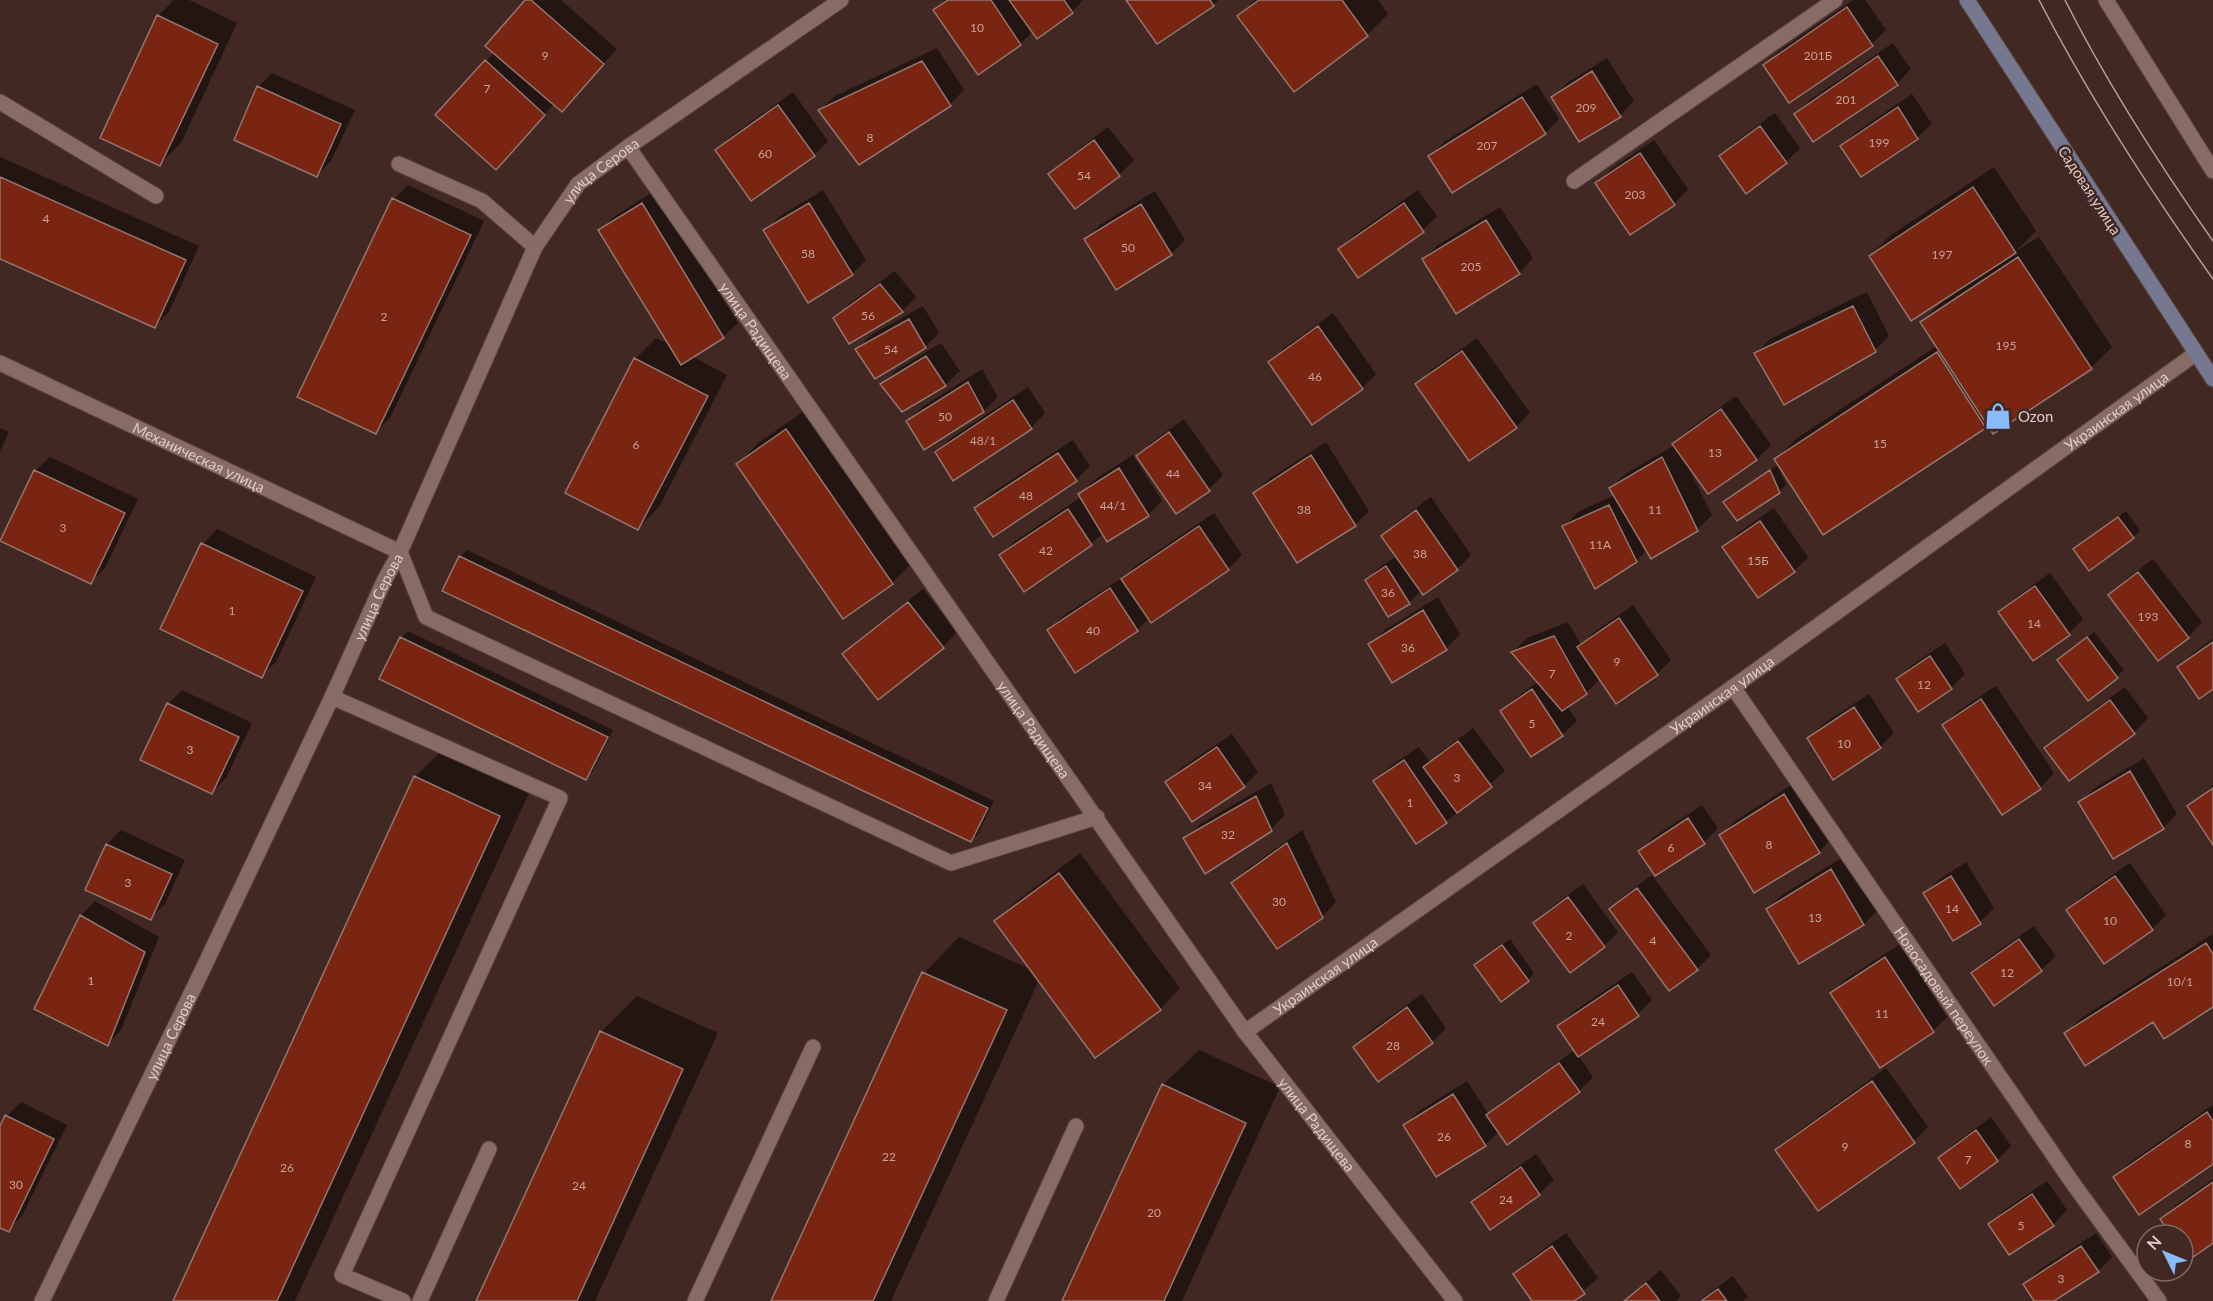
<svg xmlns="http://www.w3.org/2000/svg" width="2213" height="1301" viewBox="0 0 2213 1301" font-family="Lato,sans-serif">
  <rect width="100%" height="100%" fill="#412823"/>
  <path fill="#0007" d="M174 0H189L237 23 181 143 160 164 158 16Z
    M527 0H561L617 49 562 110 554 104 510 153 486 61 495 52Z
    M945 0H1083L1072 12 1033 31 1020 44 978 73 935 10Z
    M1128 0H1218L1213 5Z
    M1255 0H1378L1388 14 1367 35 1239 16Z
    M1853 0H1865L1886 30 1872 44 1789 101 1765 65 1779 51Z
    M1893 43 1911 69 1897 84 1796 114 1810 100Z
    M937 48 964 90 950 104 859 163 820 110 835 96Z
    M1607 58 1634 101 1620 116 1553 97 1567 83Z
    M272 73 355 110 331 161 317 176 258 87Z
    M1537 84 1559 119 1545 133 1430 156 1444 142Z
    M793 92 828 141 814 155 716 150 731 136Z
    M1912 94 1932 124 1917 138 1862 175 1842 146 1856 132Z
    M1775 113 1800 148 1786 162 1721 156 1735 142Z
    M1108 127 1134 160 1119 175 1075 207 1050 174 1065 160Z
    M1654 140 1688 189 1674 204 1597 183 1611 169Z
    M0 157 199 246 169 312 155 326 0 257Z
    M1994 167 2036 231 2016 251 2039 237 2112 347 2091 368 1988 424 1823 533 1780 465 1778 466 1786 485 1779 492 1725 502 1732 496 1779 464 1776 459 1797 438 1937 346 1921 322 1943 301 1870 256 1891 235Z
    M408 185 484 221 390 418 375 433 394 199Z
    M656 190 738 323 723 337 692 356 727 375 659 507 638 528 567 492 635 359 656 338 671 345 600 230 615 216Z
    M823 190 866 260 852 274 765 231 780 216Z
    M1418 190 1437 216 1423 230 1340 249 1354 235Z
    M1155 191 1185 240 1171 254 1086 239 1100 225Z
    M1500 207 1533 258 1519 273 1456 312 1423 259 1438 245Z
    M895 271 916 297 902 311 835 318 849 304Z
    M1867 292 1889 336 1875 350 1756 353 1770 339Z
    M923 306 939 333 925 347 857 349 871 335Z
    M1333 313 1376 374 1362 388 1270 363 1284 348Z
    M1477 338 1530 413 1516 427 1417 384 1431 370Z
    M941 343 960 371 945 385 882 384 896 370Z
    M982 369 998 397 984 411 908 421 922 407Z
    M1028 387 1045 413 1031 428 937 452 951 438Z
    M1736 396 1771 445 1757 459 1708 492 1690 467H1688L1712 515 1698 529 1652 557 1647 550 1636 561 1564 527 1578 512 1615 495 1611 488 1625 474 1675 445 1688 430Z
    M807 409 913 562 892 583 738 464 758 443Z
    M1184 419 1223 475 1209 489 1138 456 1152 442Z
    M0 428 9 432 0 452Z
    M1073 440 1090 466 1076 480 976 508 990 494Z
    M1326 442 1369 511 1355 525 1255 493 1269 479Z
    M1133 455 1162 501 1148 515 1103 533 1091 544 1001 555 1015 541 1081 497 1079 495 1094 480Z
    M50 457 138 499 105 568 91 582 35 471Z
    M1431 497 1471 555 1457 569 1422 590 1409 602 1389 615 1367 580 1381 566 1397 556 1383 536 1397 522Z
    M1774 508 1808 557 1794 571 1724 548 1738 533Z
    M2126 511 2140 531 2133 537 2082 543Z
    M1214 513 1242 555 1228 569 1149 618 1138 629 1075 671 1049 630 1063 616 1125 576 1137 565Z
    M217 529 316 577 276 662 261 676 162 628 203 544Z
    M467 550 994 801 978 834 971 840 460 557Z
    M2153 559 2202 622 2188 637 2110 595 2124 581Z
    M2050 573 2083 619 2069 633 2034 659 2000 612 2015 598Z
    M923 589 957 632 943 647 878 698 844 654 858 640Z
    M1438 597 1460 634 1446 649 1370 644 1385 630Z
    M1633 605 1671 660 1657 674 1600 679 1586 693 1567 706 1577 721 1562 735 1532 755 1502 711 1517 697 1539 681 1513 652 1527 638 1568 622 1581 645 1593 633Z
    M408 631 613 730 593 771 586 778 401 638Z
    M2094 632 2124 670 2089 699 2066 654Z
    M2213 639V687L2179 667 2193 653Z
    M1945 643 1965 674 1951 688 1898 679 1912 665Z
    M1996 686 2054 773 2040 788 2002 813 1944 725 1958 711Z
    M2125 687 2148 718 2134 732 2046 748 2061 734Z
    M182 690 252 723 226 778 212 792 168 704Z
    M1869 694 1894 733 1880 747 1808 739 1823 724Z
    M1473 728 1505 771 1446 822 1375 781 1389 767 1419 747 1430 763 1439 753Z
    M1232 734 1258 772 1244 786 1167 782 1181 768Z
    M451 741 535 780 295 1301H175L415 777Z
    M2144 758 2177 814 2163 828 2080 802 2095 788Z
    M1798 781 1833 837 1819 852 1721 835 1735 821Z
    M1271 783 1285 815 1271 829 1185 839 1200 824Z
    M2213 785V842L2189 806Z
    M1702 805 1718 828 1704 842 1640 851 1654 837Z
    M121 830 185 860 165 904 150 918 107 845Z
    M1302 830 1336 902 1322 917 1233 884 1247 869Z
    M1080 853 1180 988 1160 1009 1039 980 891 1301H773L924 973 959 937 1032 970 996 921 1017 901Z
    M1845 856 1878 910 1864 924 1799 962 1767 909 1782 895Z
    M1966 862 1994 908 1980 922 1925 893 1940 879Z
    M2130 863 2166 915 2152 929 2068 910 2082 896Z
    M1652 875 1711 955 1697 969 1611 909 1625 895Z
    M1583 884 1618 932 1604 946 1570 971 1535 923 1549 909Z
    M95 901 159 937 121 1030 107 1044 36 1008 81 916Z
    M2034 926 2056 956 2041 970 1973 974 1987 959Z
    M2213 934V1005L2153 1020 2066 1034 2080 1019Z
    M1510 939 1534 973 1528 980 1483 959Z
    M1900 944 1947 1017 1933 1031 1832 993 1846 979Z
    M1632 972 1652 1000 1638 1014 1578 1055 1593 1077 1579 1091 1499 1131 1485 1145 1405 1125 1419 1111 1467 1081 1489 1115 1503 1101 1575 1050 1559 1026 1573 1012Z
    M1422 994 1446 1028 1432 1042 1355 1047 1369 1032Z
    M637 996 718 1033 595 1301H477L601 1032Z
    M1199 1050 1280 1087 1182 1301H1064L1163 1085Z
    M1886 1068 1928 1127 1914 1141 1777 1150 1792 1136Z
    M21 1102 67 1125 22 1216 8 1230 0 1226V1130L7 1116Z
    M2213 1105V1162L2115 1177 2129 1163Z
    M1991 1117 2011 1146 1997 1160 1940 1158 1954 1144Z
    M1536 1154 1554 1180 1539 1194 1473 1202 1487 1188Z
    M2213 1179V1242L2183 1249V1235H2173L2162 1219 2176 1205Z
    M2047 1181 2067 1210 2053 1225 1990 1224 2004 1210Z
    M1566 1233 1598 1278 1572 1301H1534L1515 1274 1529 1260Z
    M2096 1233 2112 1257 2098 1271 2052 1301H2036L2025 1284 2039 1270Z
    M1661 1270 1681 1296 1676 1301H1623Z
    M1733 1276 1748 1297 1743 1301H1698Z"/>
  <path fill="#7a2412" stroke="#93766f" stroke-width="1.5" d="M525 0H531L604 64 562 112 485 46Z
    M948 0H991L1021 45 978 75 933 10Z
    M1009 0H1064L1073 13 1037 39Z
    M1126 0H1210L1214 6 1157 44Z
    M1259 0H1342L1368 36 1294 92 1237 16Z
    M1847 7 1873 46 1789 103 1763 65Z
    M157 15 218 44 160 166 100 138Z
    M1878 56 1898 85 1813 142 1794 114Z
    M485 60 545 115 496 170 435 115Z
    M922 61 951 106 859 165 818 110Z
    M1592 71 1621 117 1579 142 1551 97Z
    M257 86 341 124 317 177 234 140Z
    M1522 97 1546 134 1452 193 1428 156Z
    M778 105 815 156 751 201 715 150Z
    M1898 107 1918 139 1861 177 1840 146Z
    M1760 126 1787 163 1746 194 1719 156Z
    M1094 140 1120 176 1075 209 1048 174Z
    M1640 153 1675 205 1630 235 1595 183Z
    M0 177 186 260 155 328 0 259Z
    M1973 187 2016 253 1911 321 1869 256Z
    M392 198 471 235 376 434 297 397Z
    M642 203 724 338 681 365 598 230Z
    M809 203 853 275 808 303 763 230Z
    M1404 203 1424 232 1358 278 1338 249Z
    M1141 204 1172 255 1116 290 1084 239Z
    M1486 220 1520 274 1456 314 1422 259Z
    M2018 257 2092 369 1993 434 1920 322Z
    M880 284 903 312 849 344 833 318Z
    M1853 306 1876 352 1784 405 1754 353Z
    M909 319 926 348 875 379 855 349Z
    M1318 326 1363 389 1312 425 1268 362Z
    M1462 351 1517 428 1469 461 1415 384Z
    M1937 352 1986 428 1823 535 1774 459Z
    M926 356 946 386 902 412 880 384Z
    M634 358 708 396 638 530 565 493Z
    M968 382 984 412 924 450 906 421Z
    M1013 400 1032 429 953 481 935 452Z
    M1721 409 1757 460 1708 494 1672 444Z
    M786 429 893 584 843 619 736 464Z
    M1169 432 1210 491 1176 514 1136 456Z
    M1058 453 1077 481 993 537 974 508Z
    M1311 455 1356 526 1297 563 1253 493Z
    M1662 457 1698 531 1651 559 1609 488Z
    M1119 468 1149 516 1107 542 1078 494Z
    M34 470 125 513 91 584 0 541Z
    M1770 470 1780 493 1737 521 1723 502Z
    M1609 505 1637 562 1595 589 1562 526Z
    M1068 509 1092 545 1024 592 999 555Z
    M1416 510 1458 570 1423 595 1381 536Z
    M2118 517 2134 538 2089 571 2073 549Z
    M1760 521 1795 572 1758 598 1722 547Z
    M1199 526 1229 570 1151 623 1121 579Z
    M201 543 303 591 262 678 160 629Z
    M459 556 988 808 971 842 442 591Z
    M1386 566 1410 604 1388 617 1365 580Z
    M2138 572 2189 638 2158 661 2108 595Z
    M2035 586 2070 635 2033 661 1998 612Z
    M1110 588 1138 631 1075 673 1047 630Z
    M908 602 944 648 878 700 842 654Z
    M1423 610 1447 650 1392 683 1368 644Z
    M1619 618 1658 675 1616 704 1577 647Z
    M1554 636 1587 694 1562 711 1511 652Z
    M400 637 608 737 586 780 379 679Z
    M2087 637 2118 678 2088 701 2057 660Z
    M2213 642V689L2199 699 2177 667Z
    M1930 656 1952 689 1918 712 1896 679Z
    M1532 689 1563 736 1531 757 1500 711Z
    M1981 699 2041 789 2002 815 1942 725Z
    M2110 700 2135 734 2069 781 2044 748Z
    M167 703 239 737 212 794 140 760Z
    M1854 707 1881 748 1833 780 1807 738Z
    M1458 741 1492 787 1457 813 1423 767Z
    M1217 747 1245 787 1192 822 1165 782Z
    M1404 760 1447 823 1416 844 1373 781Z
    M2130 771 2164 829 2113 859 2078 802Z
    M414 776 500 816 277 1301H173Z
    M2213 788V845L2187 806Z
    M1784 794 1820 853 1754 893 1719 835Z
    M1256 796 1272 831 1205 874 1183 838Z
    M1688 818 1705 844 1655 876 1638 851Z
    M1287 843 1323 918 1277 949 1231 883Z
    M106 844 172 874 151 920 85 890Z
    M1831 869 1864 925 1799 964 1766 909Z
    M1059 873 1161 1010 1095 1058 994 921Z
    M1951 876 1981 924 1953 941 1923 893Z
    M2115 876 2153 930 2104 964 2066 910Z
    M1637 888 1698 970 1669 991 1609 909Z
    M1568 897 1605 947 1570 973 1533 923Z
    M80 915 145 952 108 1046 34 1009Z
    M2019 939 2042 971 1994 1006 1971 973Z
    M2206 943 2213 954V1007L2164 1039 2153 1022 2085 1066 2064 1033Z
    M1502 945 1529 981 1501 1002 1474 965Z
    M1885 957 1934 1032 1880 1068 1830 993Z
    M922 972 1007 1010 873 1301H771Z
    M1618 985 1639 1016 1578 1057 1557 1026Z
    M1407 1007 1433 1043 1378 1082 1353 1047Z
    M600 1031 683 1069 577 1301H476Z
    M1559 1063 1580 1092 1507 1145 1486 1115Z
    M1872 1081 1915 1143 1818 1211 1775 1150Z
    M1162 1084 1246 1123 1164 1301H1062Z
    M1453 1094 1486 1146 1436 1177 1403 1125Z
    M2207 1112 2213 1121V1164L2139 1215 2113 1177Z
    M5 1115 54 1139 9 1232 0 1228V1126Z
    M1976 1130 1998 1161 1960 1189 1938 1158Z
    M1521 1167 1540 1195 1490 1230 1471 1202Z
    M2213 1182V1243L2189 1260 2183 1252V1235H2171L2160 1219Z
    M2032 1194 2054 1226 2009 1255 1988 1224Z
    M1552 1246 1585 1294 1574 1301H1532L1513 1274Z
    M2081 1246 2099 1272 2054 1301H2034L2023 1284Z
    M1646 1283 1660 1301H1624Z
    M1718 1289 1727 1301H1701Z"/>
  <g fill="none" stroke-linecap="round" stroke-linejoin="round">
    <defs>
      <path id="lane" d="M2106 0 2213 171
        M0 102 156 196
        M399 164 482 201 535 247
        M1574 181 1835 0
        M400 552 426 617 951 863 1097 817
        M332 697 560 798 342 1275 403 1301
        M420 1301 489 1149
        M695 1301 813 1047
        M996 1301 1076 1126"/>
      <g id="street">
        <path id="s1" d="M628 147 1245 1032 1455 1301"/>
        <path id="s2" d="M0 363 400 552"/>
        <path id="s3" d="M1733 687 2074 1185 2159 1301"/>
        <path id="s4" d="M1245 1032 1733 687 2195 354"/>
        <path id="s5" d="M42 1301 201 973 332 697 384 581 400 552 535 247 578 184 628 147 841 0"/>
      </g>
      <path id="secondary" d="M1967 0 2213 379"/>
    </defs>
    <use href="#lane" stroke="#5a4540" stroke-width="17"/>
    <use href="#street" stroke="#5a4540" stroke-width="17"/>
    <use href="#secondary" stroke="#5a4540" stroke-width="17"/>
    <use href="#lane" stroke="#886b64" stroke-width="15"/>
    <use href="#street" stroke="#886b64" stroke-width="15"/>
    <use href="#secondary" stroke="#75788f" stroke-width="15"/>
    <path stroke="#b29f9a" stroke-width="1.5" d="M2039 0C2090 99 2149 189 2213 279
      M2065 0C2107 84 2159 164 2213 241"/>
  </g>
  <defs>
    <symbol id="shop-bare" viewBox="-9 -9 18 18"><path d="M-5-2.5h2.3a2.7 3.5 0 0 1 5.4 0H5L5.5 6h-11ZM-1.5-2.5h3a1.5 2.3 0 0 0-3 0Z" fill="#87bbfb" stroke="#412823" stroke-width="2.5" paint-order="stroke"/></symbol>
  </defs>
  <g fill-rule="evenodd">
    <use href="#shop-bare" x="1979" y="397" width="38" height="38"/>
  </g>
  <g text-anchor="middle" dominant-baseline="central" stroke-width="5" stroke-linejoin="round" paint-order="stroke">
    <g font-size="12" fill="#c5a39b">
      <text x="977" y="27">10</text>
      <text x="545" y="55">9</text>
      <text x="1818" y="55">201Б</text>
      <text x="487" y="88">7</text>
      <text x="1846" y="99">201</text>
      <text x="1586" y="107">209</text>
      <text x="870" y="137">8</text>
      <text x="1879" y="142">199</text>
      <text x="1487" y="145">207</text>
      <text x="765" y="153">60</text>
      <text x="1084" y="175">54</text>
      <text x="1635" y="194">203</text>
      <text x="46" y="218">4</text>
      <text x="1128" y="247">50</text>
      <text x="808" y="253">58</text>
      <text x="1942" y="254">197</text>
      <text x="1471" y="266">205</text>
      <text x="868" y="315">56</text>
      <text x="384" y="316">2</text>
      <text x="2006" y="345">195</text>
      <text x="891" y="349">54</text>
      <text x="1315" y="376">46</text>
      <text x="945" y="416">50</text>
      <text x="983" y="440">48/1</text>
      <text x="1880" y="443">15</text>
      <text x="636" y="444">6</text>
      <text x="1715" y="452">13</text>
      <text x="1173" y="473">44</text>
      <text x="1026" y="495">48</text>
      <text x="1113" y="505">44/1</text>
      <text x="1304" y="509">38</text>
      <text x="1655" y="509">11</text>
      <text x="63" y="527">3</text>
      <text x="1600" y="544">11А</text>
      <text x="1046" y="550">42</text>
      <text x="1420" y="553">38</text>
      <text x="1758" y="560">15Б</text>
      <text x="1388" y="592">36</text>
      <text x="232" y="610">1</text>
      <text x="2148" y="616">193</text>
      <text x="2034" y="623">14</text>
      <text x="1093" y="630">40</text>
      <text x="1408" y="647">36</text>
      <text x="1617" y="661">9</text>
      <text x="1552" y="673">7</text>
      <text x="1924" y="684">12</text>
      <text x="1532" y="723">5</text>
      <text x="1844" y="743">10</text>
      <text x="190" y="749">3</text>
      <text x="1457" y="777">3</text>
      <text x="1205" y="785">34</text>
      <text x="1410" y="802">1</text>
      <text x="1228" y="834">32</text>
      <text x="1769" y="844">8</text>
      <text x="1671" y="847">6</text>
      <text x="128" y="882">3</text>
      <text x="1279" y="901">30</text>
      <text x="1952" y="908">14</text>
      <text x="1815" y="917">13</text>
      <text x="2110" y="920">10</text>
      <text x="1569" y="935">2</text>
      <text x="1653" y="940">4</text>
      <text x="2007" y="972">12</text>
      <text x="91" y="980">1</text>
      <text x="2180" y="981">10/1</text>
      <text x="1882" y="1013">11</text>
      <text x="1598" y="1021">24</text>
      <text x="1393" y="1045">28</text>
      <text x="1444" y="1136">26</text>
      <text x="2188" y="1143">8</text>
      <text x="1845" y="1146">9</text>
      <text x="889" y="1156">22</text>
      <text x="1968" y="1159">7</text>
      <text x="287" y="1167">26</text>
      <text x="16" y="1184">30</text>
      <text x="579" y="1185">24</text>
      <text x="1506" y="1199">24</text>
      <text x="1154" y="1212">20</text>
      <text x="2021" y="1225">5</text>
      <text x="2061" y="1278">3</text>
    </g>
    <g font-size="15" fill="#decdc9" stroke="#412823">
      <text stroke="none"><textPath href="#s5" startOffset="1266">улица Серова</textPath></text>
      <text transform="translate(2090 190) rotate(57)">Садовая улица</text>
      <text stroke="none"><textPath href="#s1" startOffset="224">улица Радищева</textPath></text>
      <text stroke="none"><textPath href="#s4" startOffset="1070">Украинская улица</textPath></text>
      <text stroke="none"><textPath href="#s2" startOffset="220">Механическая улица</textPath></text>
      <text stroke="none"><textPath href="#s5" startOffset="780">улица Серова</textPath></text>
      <text stroke="none"><textPath href="#s4" startOffset="584">Украинская улица</textPath></text>
      <text stroke="none"><textPath href="#s1" startOffset="710">улица Радищева</textPath></text>
      <text stroke="none"><textPath href="#s4" startOffset="98">Украинская улица</textPath></text>
      <text stroke="none"><textPath href="#s3" startOffset="374">Новосадовый переулок</textPath></text>
      <text stroke="none"><textPath href="#s5" startOffset="294">улица Серова</textPath></text>
      <text stroke="none"><textPath href="#s1" startOffset="1196">улица Радищева</textPath></text>
    </g>
    <g font-size="15" fill="#decdc9" stroke="#412823" text-anchor="start">
      <text x="2018" y="416">Ozon</text>
    </g>
  </g>
  <g transform="translate(2165 1253) rotate(313)"><circle r="28" fill="#412823" stroke="#806a65" stroke-width="1.5"/>
  <path d="M0-4.5L10 22L0 15L-10 22Z" fill="#87bbfb"/>
  <text y="-9" font-size="16" font-weight="bold" text-anchor="middle" fill="#decdc9">N</text>
  </g>
</svg>
